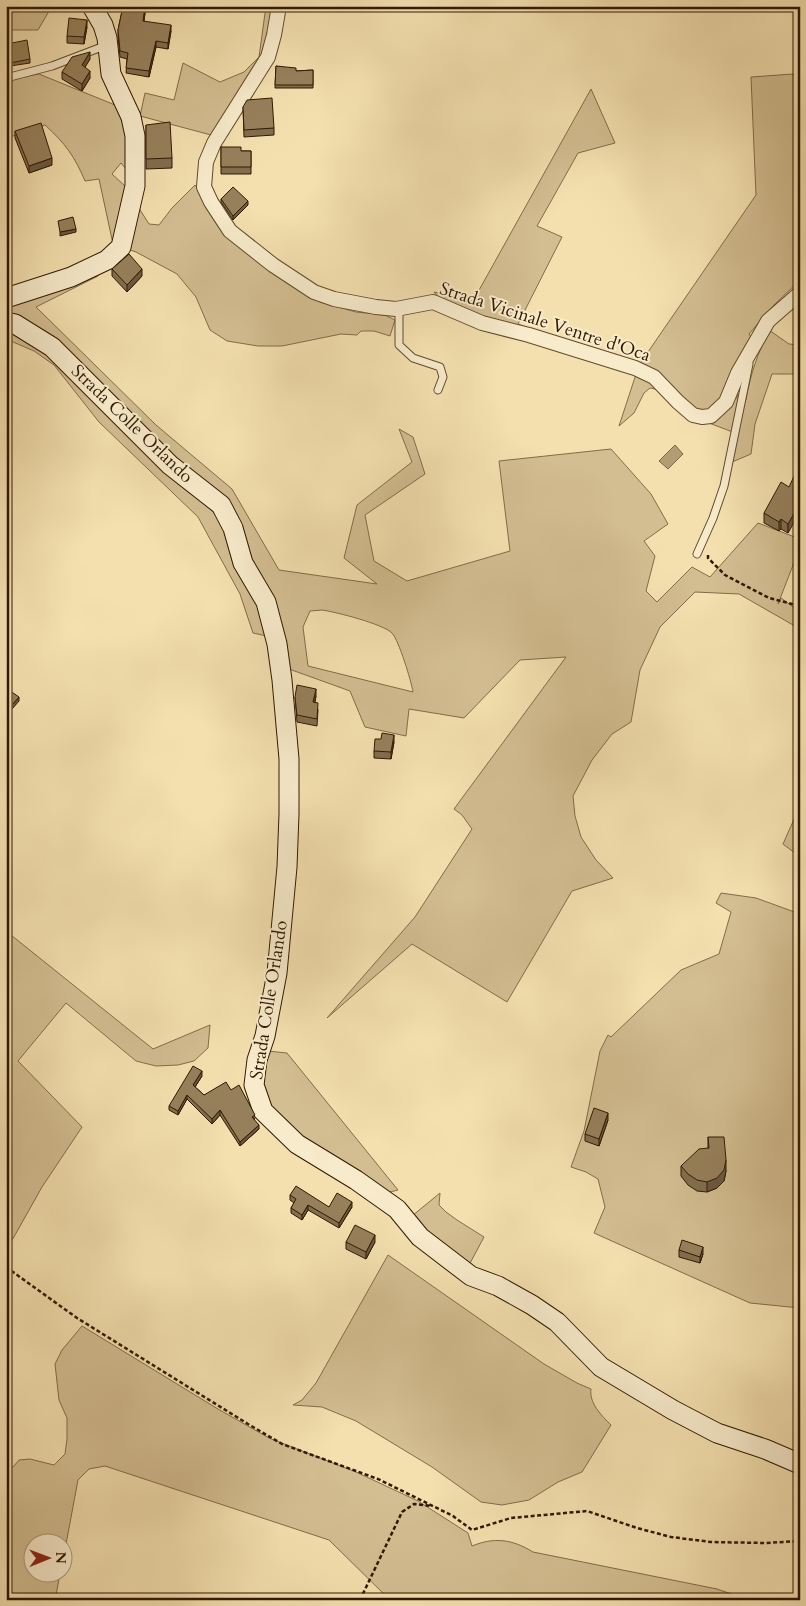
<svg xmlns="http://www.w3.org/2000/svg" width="806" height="1606" viewBox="0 0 806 1606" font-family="Cardo,serif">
  <rect width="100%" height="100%" fill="#f4e0af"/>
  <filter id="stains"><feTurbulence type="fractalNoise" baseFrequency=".004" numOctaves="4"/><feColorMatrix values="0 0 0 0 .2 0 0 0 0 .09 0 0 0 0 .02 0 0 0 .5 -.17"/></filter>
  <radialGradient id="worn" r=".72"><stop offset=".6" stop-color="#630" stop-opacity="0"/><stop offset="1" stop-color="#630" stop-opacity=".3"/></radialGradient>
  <path fill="#d3be91" stroke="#826c48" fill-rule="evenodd" d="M6 6H52L38 30H6Z
    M266 6H276L263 60 211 135 140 116 145 93 174 100 183 63 220 82 244 72 259 57Z
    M39 74 120 107 128 122 132 176 121 163 112 174 125 186 149 224 159 225 172 208 195 185 232 239 320 302 356 312 385 315 395 320 390 336 374 331H361L357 335 341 334 282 346H258L227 341 210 330 196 297 177 274 136 252 113 244 99 179 85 181C75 157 65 143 45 125L10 137 6 131V79Z
    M793 74 800 87V280L774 305 749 334 754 342 738 387 737 399 746 400C750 375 758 353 769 330L789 344 800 345V370L798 374H772L755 424 751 454 732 462 738 434 709 423 666 382 655 389 650 388 644 393 634 413 619 426 639 365 756 195 751 77Z
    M591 89 615 143 578 153 537 226 562 237 518 324 575 345 505 326 441 300 434 292 473 301Z
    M96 271 98 276 36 307 156 425 232 489 279 570 377 584 344 558 357 505 412 462 399 429 413 437 425 474 365 515 374 561 407 581 510 551 499 461 611 449 651 494 668 524 644 541 655 556 646 591 657 602 692 567 710 577 758 523 800 539V547L778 604 781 598 800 612V629L739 594 695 592 660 627 640 670 631 722 612 734 592 760 573 796 575 816 581 837 596 860 613 878 572 891 507 1002 412 944 327 1018 415 917 472 829 462 815 454 809 566 657 520 660 464 718 409 709 406 736 365 727 350 691 289 669 236 527 6 313V301ZM322 610C336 612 383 624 392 633 399 641 411 680 413 692L308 666 303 627 310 611Z
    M6 328 29 337 193 490 223 523 257 597 271 637 253 633 240 594 198 517 99 422 54 365 34 351 6 339Z
    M795 817 800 823V857L783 844Z
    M721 893 756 898 800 914V1308L750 1303 594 1233 605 1207 598 1179 586 1172 571 1167 584 1131 600 1051 608 1035 611 1037 681 970 719 954 731 912 716 903Z
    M6 931 153 1049 210 1025 208 1048 194 1061 178 1065 156 1066 136 1061 66 1003 18 1061 82 1127 42 1187 6 1251Z
    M268 1051 287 1053 398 1190 386 1193 300 1136 284 1122 266 1100 261 1079Z
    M440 1193 439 1205 446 1212 457 1220 484 1237 468 1267 426 1233 412 1216Z
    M388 1255 544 1364 577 1383 591 1389C589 1403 601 1415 611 1425L582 1472 558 1482 529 1500 502 1505 481 1502 432 1467 356 1421 322 1407 293 1405 302 1400 316 1383Z
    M82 1326 218 1409 269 1438 356 1472 418 1501 468 1533 472 1546C494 1537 512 1539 533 1552L717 1589 749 1600H390L329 1540 105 1466 89 1469 78 1480 63 1560 62 1544H32V1574H60L55 1600H6V1475L19 1460 30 1459 54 1465 65 1454 67 1439V1418L59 1400 55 1364 62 1350Z"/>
  <path fill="#b19c74" stroke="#7d6846" d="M675 445 683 454 668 469 659 461Z"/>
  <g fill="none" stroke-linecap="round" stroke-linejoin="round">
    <defs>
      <path id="lane" d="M6 78 52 66 107 45
        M399 308V345L413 358 440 367 443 377 438 390
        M697 554 713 518 724 486 749 364"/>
      <path id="street" d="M279 6 274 35 268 57 214 143 206 162 204 187 211 202 230 231 273 265 314 292 334 299 376 307 396 309 433 302 482 323 529 335 635 368 654 377 678 402 693 415 702 417 711 416 726 402 738 373 768 321 800 293"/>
      <path id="secondary" d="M6 298 71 277 107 260 121 247 135 186V136L131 117 111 74 107 38 103 25 92 6
        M6 322 15 324 52 347 170 465 221 505 233 528 243 563 266 602 277 644 282 680 289 759V814L287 867 277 973 265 1036 257 1060 254 1085 263 1111 297 1144 356 1180 397 1209 420 1237 471 1276 498 1286 532 1305 557 1322 601 1367 673 1410 717 1433 765 1449 800 1464"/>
    </defs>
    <use href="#lane" stroke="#614b2c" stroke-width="9"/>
    <use href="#street" stroke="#614b2c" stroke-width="16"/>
    <use href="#secondary" stroke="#301900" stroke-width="21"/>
    <path stroke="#301900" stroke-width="2.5" stroke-dasharray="4 2.5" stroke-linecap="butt" d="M708 555V558L725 575 769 598 800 606
      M6 1267 77 1318 248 1424 282 1444 378 1479 453 1516 472 1530 511 1518 587 1511 637 1528 671 1537 711 1542 765 1543 800 1541
      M360 1600 402 1512 414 1504 432 1506"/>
    <use href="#lane" stroke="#f8ebcb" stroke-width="7"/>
    <use href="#street" stroke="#f8ebcb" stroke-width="14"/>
    <use href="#secondary" stroke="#f8ebcb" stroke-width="19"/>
  </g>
  <path fill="#816e4e" stroke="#301900" d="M123 6H146L144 21 171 31 168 49 156 47 149 77 126 73 127 59 120 57 118 36V30Z
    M291 6H303V11L291 10Z
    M87 27 84 44 67 43V36Z
    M7 44 30 59V63L10 66Z
    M90 59 85 67 90 78 82 91 62 79V72Z
    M276 66 296 71 313 70V88H275Z
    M243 107 274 128V135L244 137Z
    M146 125 172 158V168L146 169Z
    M15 131 52 165 29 173 15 138Z
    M221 147 241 151H251V174H221Z
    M221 199 248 205 233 220 221 202Z
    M112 269 142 276 127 292 112 276Z
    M789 487 788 533 781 529 779 531 764 523V513Z
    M316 696 315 702 318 710 317 726 297 722 295 697Z
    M394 742 391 759 374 758V751Z
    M202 1076 195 1087 204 1095 231 1090 255 1119 254 1120 259 1129 240 1146 220 1115 212 1124 187 1099 178 1115 169 1110V1106Z
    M608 1120 599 1146 585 1141V1134Z
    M708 1137 726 1171 724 1181 717 1188 707 1192 697 1191 688 1185 681 1176V1166L708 1148Z
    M290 1195 329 1207H352L339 1228 308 1210 302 1220 291 1213V1208L294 1203 290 1200Z
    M346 1242H375L366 1259 346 1249Z
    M679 1250 703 1254 700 1263 679 1257Z"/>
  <path fill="#695a40" stroke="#301900" d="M145 6H146L143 27V21Z
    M87 20V27L84 44V37Z
    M171 25V31L168 49V43Z
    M156 41V47L149 77V71Z
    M90 52V59L82 72V65Z
    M90 71V78L82 91V84Z
    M52 158V165L29 173V166Z
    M248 201V205L233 220V216Z
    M76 229V232L60 236V232Z
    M142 269V276L127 292V285Z
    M800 503V512L788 533V524Z
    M781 519V529L779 531V522Z
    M316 689V696L313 709V702Z
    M19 697V701L6 716V712Z
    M394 735V742L391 759V752Z
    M202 1071V1076L193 1090V1085Z
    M187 1095V1099L178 1115V1111Z
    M220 1110V1115L212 1124V1119Z
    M608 1113V1120L599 1146V1139Z
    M259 1125V1129L240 1146V1142Z
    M726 1160V1171L724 1181 717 1188 707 1192V1182Z
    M352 1202V1207L339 1228V1223Z
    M308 1205V1210L302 1220V1215Z
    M375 1235V1242L366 1259V1252Z
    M703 1247V1254L700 1263V1257Z"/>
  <path fill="#96805b" stroke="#301900" d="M123 6H145L143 21 171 25 168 43 156 41 149 71 126 68 128 53 120 51 118 30Z
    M291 6H303V7Z
    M69 18 87 20 84 37 67 36Z
    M27 40 30 59 10 63 7 44Z
    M90 52 82 65 90 71 82 84 62 72 72 57Z
    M276 66 296 68V71L313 70V85H275Z
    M272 98 274 128 244 130 243 107 247 100Z
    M170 122 172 158 146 159V125Z
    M41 123 52 158 29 166 15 131Z
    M221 147H241V151H251V167H221Z
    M233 187 248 201 233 216 221 199Z
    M73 217 76 229 60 232 58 221Z
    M129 254 142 269 127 285 112 269Z
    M795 474 800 477V503L788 524 781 519 779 522 764 513 781 482 789 487Z
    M297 685 316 689 313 702 318 703 317 719 297 715 295 697Z
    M6 688 19 697 6 712Z
    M382 733 394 735 391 752 374 751 375 739H381Z
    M193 1066 202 1071 193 1085 204 1095 226 1082 231 1090 239 1085 255 1115 252 1117 259 1125 240 1142 220 1110 212 1119 187 1095 178 1111 169 1106Z
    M594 1108 608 1113 599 1139 585 1134Z
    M708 1137H724L726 1160 724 1170 717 1178 707 1182 697 1180 688 1174 681 1166 699 1149 709 1148Z
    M296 1186 329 1207 337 1193 352 1202 339 1223 308 1205 302 1215 291 1208 296 1199 290 1195Z
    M355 1225 375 1235 366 1252 346 1242Z
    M682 1240 703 1247 700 1257 679 1250Z"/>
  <g text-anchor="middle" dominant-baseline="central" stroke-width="4" stroke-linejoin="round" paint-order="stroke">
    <g font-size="18" fill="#301900" stroke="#f8ebcb">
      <text transform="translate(545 322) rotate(18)">Strada Vicinale Ventre d'Oca</text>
      <text transform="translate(132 424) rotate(44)">Strada Colle Orlando</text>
      <text transform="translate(269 1000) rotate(-81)">Strada Colle Orlando</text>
    </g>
  </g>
  <rect width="806" height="1606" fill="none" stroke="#f4e0af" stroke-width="25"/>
  <rect x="8" y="8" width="791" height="1591" fill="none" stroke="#301900" stroke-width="2.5"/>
  <rect x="12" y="12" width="781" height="1581" fill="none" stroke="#301900"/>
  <g transform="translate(48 1558) rotate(89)"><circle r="24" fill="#f8ebcb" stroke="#a8977a"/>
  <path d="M0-4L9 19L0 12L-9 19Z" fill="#8f2418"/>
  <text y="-8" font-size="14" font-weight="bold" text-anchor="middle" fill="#301900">N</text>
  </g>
  <rect width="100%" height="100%" filter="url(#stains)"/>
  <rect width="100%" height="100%" fill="url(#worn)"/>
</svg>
